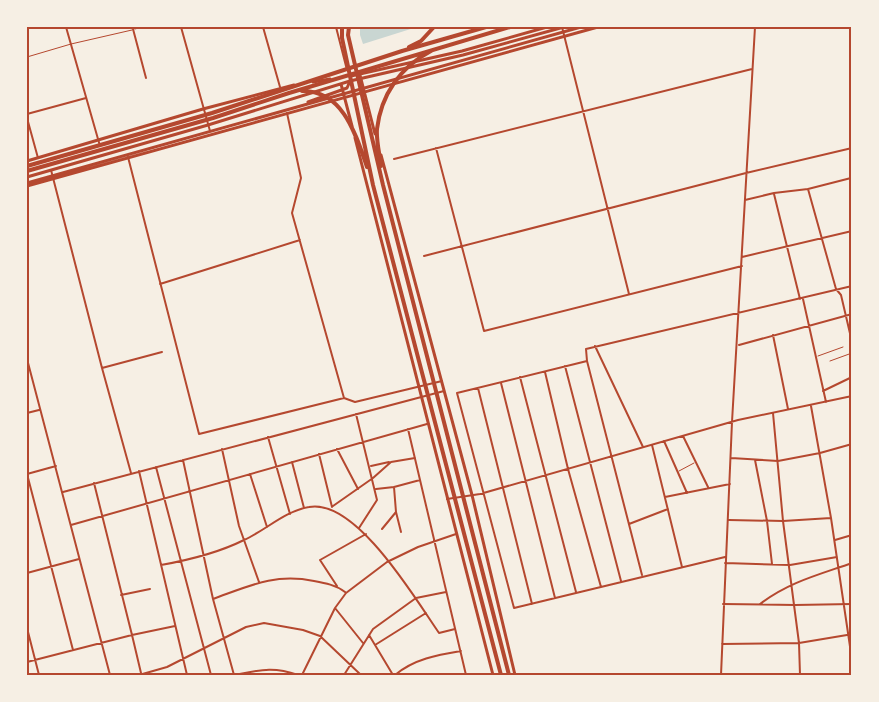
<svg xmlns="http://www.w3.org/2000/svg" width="879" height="702" viewBox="0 0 879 702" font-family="Helvetica,sans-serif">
  <rect width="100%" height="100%" fill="#f6efe4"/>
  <path fill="#c9d6d2" d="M360 27H417L363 44 360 35Z"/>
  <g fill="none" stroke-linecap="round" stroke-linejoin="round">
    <path stroke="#b5482f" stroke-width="1" d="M135 29 142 27
      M27 57 71 44 132 30
      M818 356 843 347
      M830 361 852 353
      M679 471 694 463"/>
    <path stroke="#b5482f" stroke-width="2" d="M66 27 100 146
      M181 27 210 131
      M263 27 280 87
      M336 27 347 70
      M562 27 629 294
      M133 29 146 78
      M287 113 301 178 292 213 344 398 355 402 442 381
      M27 114 86 98
      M27 118 38 158
      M436 148 484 331 742 266
      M128 157 199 434 344 398
      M394 159 752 69
      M51 170 102 368 131 473
      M808 189 836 289 841 295 852 342
      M774 194 800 299
      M745 200 774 193 808 189 851 178 852 184
      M424 256 746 173 852 148
      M742 257 852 231
      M160 284 300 240
      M803 299 826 402
      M773 335 788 409
      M739 345 852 314
      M595 346 643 447
      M27 359 110 675
      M587 361 457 393 514 608 725 557
      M565 366 621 581
      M102 368 162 352
      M545 372 568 469 601 587
      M520 377 576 592
      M501 383 555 598
      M478 388 532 604
      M823 391 852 377
      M811 406 831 518 852 660
      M27 413 39 410
      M773 413 783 521 799 643 800 675
      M356 414 377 500 359 528
      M408 429 466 675
      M683 436 708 487
      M268 437 290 514
      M664 441 687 493
      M652 445 682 567
      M222 449 239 526 259 582
      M337 449 358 489
      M319 454 332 507
      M731 458 778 461 820 453 852 444
      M183 460 213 599 234 675
      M755 460 767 521 772 564
      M292 462 304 508
      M371 466 389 462
      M156 467 211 675
      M139 471 187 675
      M27 474 73 650
      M27 474 56 466
      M250 474 267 527
      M94 483 132 635 175 626
      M376 489 394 487
      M63 492 444 391
      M665 497 730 484
      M447 499 480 494 738 420 852 396
      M333 506 373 478 391 462 415 458
      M729 520 783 521 831 518
      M629 524 668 509
      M71 525 427 424
      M382 529 396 512
      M401 532 396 512 394 487 420 480
      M835 540 852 535
      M725 563 790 565 837 557
      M161 565C189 560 218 553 244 540 266 530 285 511 309 507 356 498 416 600 439 633L455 629
      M27 573 79 559
      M642 575 587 361 586 349 852 286
      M337 586 320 560 366 534
      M121 595 150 589
      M213 599C249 586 274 573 314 581 325 583 336 585 345 592
      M723 604 795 605 852 604
      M760 604C789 582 818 575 852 563
      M335 608 363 643
      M27 628 39 675
      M369 635 393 675
      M722 644 799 643 847 635
      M375 645 426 613
      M27 662 132 635 141 673
      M139 675 167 667 246 627 264 623 303 630 320 636 361 675
      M234 675C260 670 273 666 298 675
      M302 675 335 608 346 593 387 562 418 547 456 534
      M344 675 373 629 416 598 446 592
      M395 675C414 659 437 655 461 651
      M721 675 732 422 755 27"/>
    <path stroke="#b5482f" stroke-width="3" d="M360 75 375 134
      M351 76 462 51 547 27
      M313 82 330 79
      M341 84 352 126
      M308 102 347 88 350 81
      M355 138 493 675
      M381 155 472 495 515 675
      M27 161 203 109 294 85
      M27 177 208 125 350 81 463 55 564 27
      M27 183 581 27
      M27 186 598 27"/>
    <path stroke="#b5482f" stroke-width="4" d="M342 27V38L373 185 501 675
      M349 27 348 35 383 185 509 675
      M409 47 421 41 434 27
      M302 91C343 90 356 135 367 167
      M27 166 212 113 402 51 486 27
      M381 166C380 155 376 141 377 129 381 95 400 67 431 51
      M27 171 213 118 289 93 510 27"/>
  </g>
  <rect width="879" height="702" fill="none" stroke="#f6efe4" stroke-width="57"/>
  <rect x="28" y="28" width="822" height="646" fill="none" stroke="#b5482f" stroke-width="2"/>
</svg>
